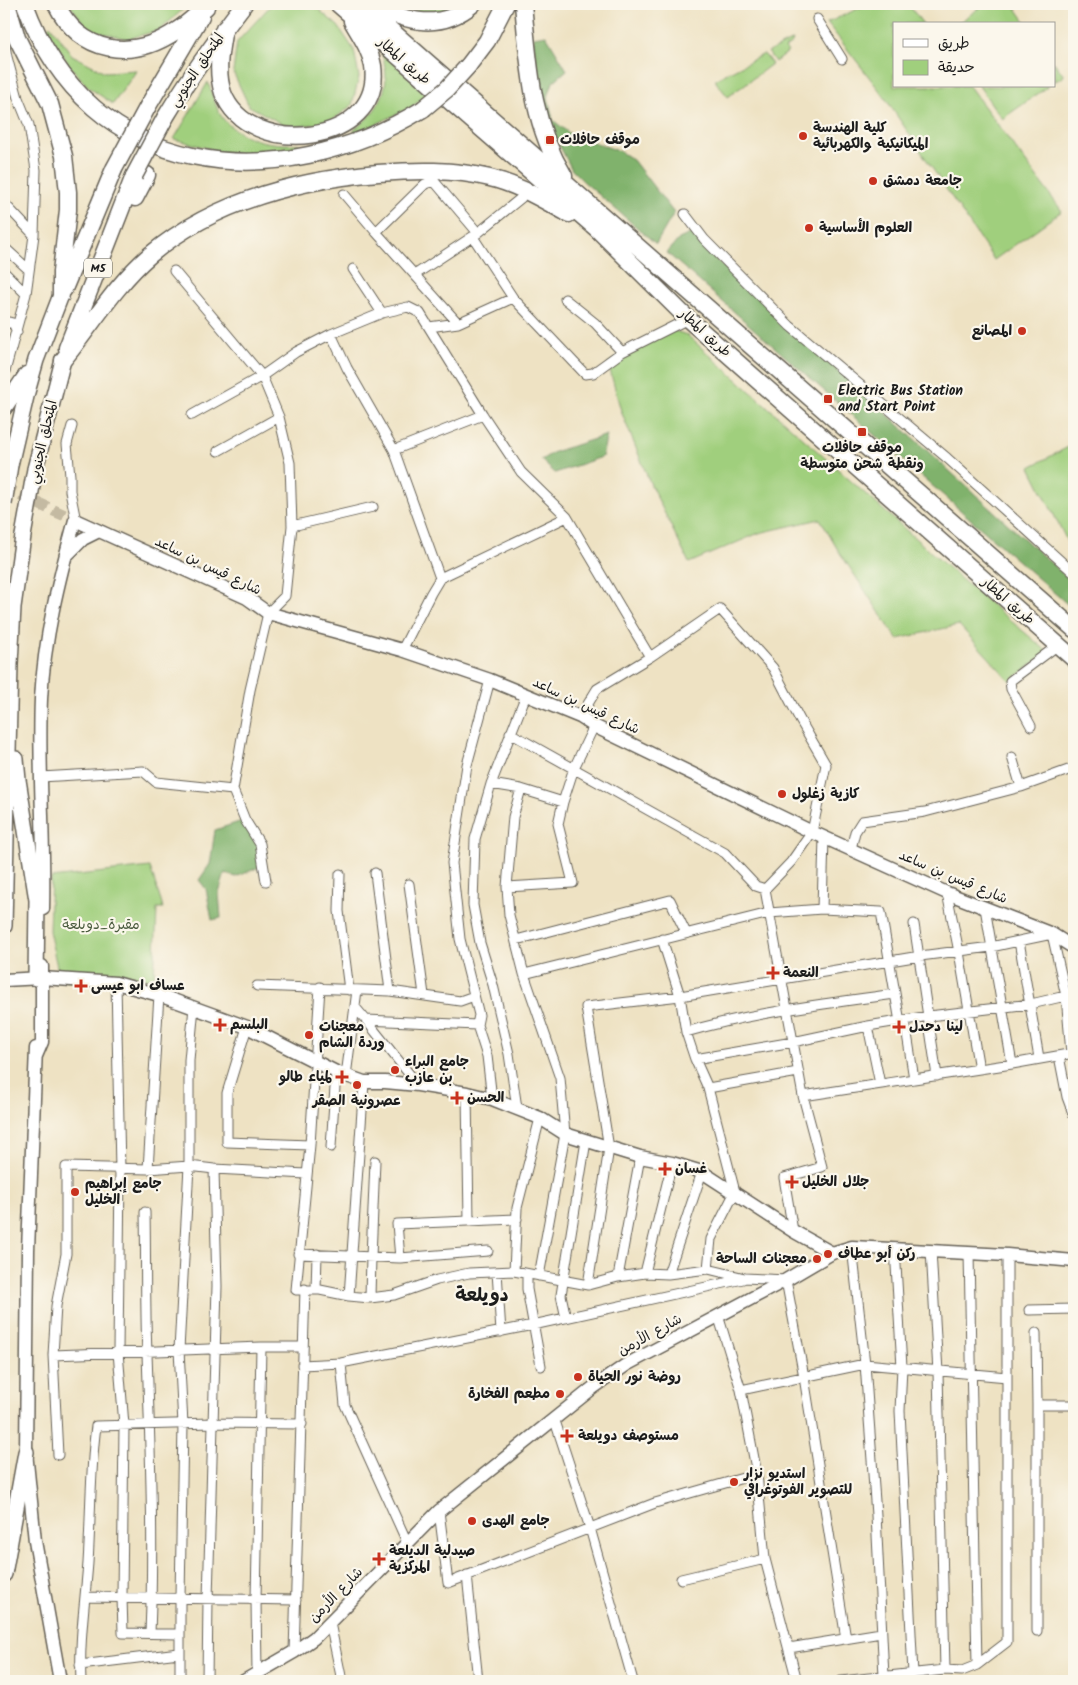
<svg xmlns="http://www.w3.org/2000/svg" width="1078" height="1685" viewBox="0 0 1078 1685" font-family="Kalam,'Playpen Sans Arabic',sans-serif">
  <rect width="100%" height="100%" fill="#fbf7ec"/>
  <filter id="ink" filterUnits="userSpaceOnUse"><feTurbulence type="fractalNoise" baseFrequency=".02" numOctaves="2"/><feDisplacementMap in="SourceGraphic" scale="10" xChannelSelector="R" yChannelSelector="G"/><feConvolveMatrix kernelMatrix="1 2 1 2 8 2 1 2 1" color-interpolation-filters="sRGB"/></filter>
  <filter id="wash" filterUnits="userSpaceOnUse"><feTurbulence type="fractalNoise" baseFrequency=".0096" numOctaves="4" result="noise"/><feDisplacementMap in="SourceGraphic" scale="20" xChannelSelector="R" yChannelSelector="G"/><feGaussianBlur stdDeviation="1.12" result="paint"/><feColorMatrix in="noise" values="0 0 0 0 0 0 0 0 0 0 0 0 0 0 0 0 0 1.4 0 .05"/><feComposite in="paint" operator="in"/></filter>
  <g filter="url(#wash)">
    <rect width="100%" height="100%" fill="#eee2c3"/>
    <path fill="#a0cf7d" stroke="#5e764c" d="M69 4H189L160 30 127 39 88 29Z
      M272 4H312L338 26 354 50 359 77 352 105 329 123 288 127 249 106 233 72 237 42Z
      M401 4H467L455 12 425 14Z
      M868 4H908L923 24H894V86H969L1062 211 994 260 883 95 827 23Z
      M985 4H1013L1027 24H957Z
      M50 25 72 55 105 72 137 70 113 104 88 87 69 65 47 28Z
      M793 40 792 43 785 48 788 52 775 62 768 52Z
      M382 50 427 95 410 108 355 134 354 129C371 118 385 100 386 78 386 69 383 59 382 50Z
      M764 54 772 64 728 97 716 82V79Z
      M1054 62 1064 76 1054 82Z
      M208 82C212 93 217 113 225 121 244 141 272 145 298 144L303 150 264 154 225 153 174 139Z
      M979 86H1049L1002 119Z
      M672 330 687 335 961 579 1048 652 1010 681 959 625 897 639 838 550 820 519 759 533 689 563 651 485 621 411 608 363Z
      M1074 444V555L1030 467Z
      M150 867 163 908H157L154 980 119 973 116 983 60 980 49 931 51 878Z"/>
    <path fill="#80b26c" stroke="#4e6744" d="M546 35 567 70 553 82 548 97 553 120 570 134 619 151 633 160 674 213 656 244 583 181 572 170 548 123 539 93 533 37Z
      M692 233 704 248 1074 584V610L667 253 679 239Z
      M607 435 602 457 555 473 541 460 554 452Z
      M245 820 260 844 264 865 236 877 225 873 219 893 221 918 212 920 206 889 199 880 210 864 215 830Z"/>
  </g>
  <g filter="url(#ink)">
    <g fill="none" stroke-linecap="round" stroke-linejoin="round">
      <path stroke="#c4baa2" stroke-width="12" stroke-dasharray="12 6" stroke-linecap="butt" d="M4 488 75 520"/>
      <defs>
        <path id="minor" d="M817 19 842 59
          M4 40 7 57 18 98 29 125 36 170 34 235 26 294 4 375
          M344 194 376 232 458 323
          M4 203 34 235
          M685 214 704 239 790 326 947 458 1074 573
          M376 232 425 184 434 181 478 233
          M473 237 513 298
          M4 247 29 270
          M353 269 382 313
          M174 271 262 376 279 417 290 463 292 526 285 596 268 613 250 690 233 790 245 820 260 844 266 881
          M4 272 26 294
          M416 274 478 233 521 198
          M565 299 595 323 622 352
          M4 326 9 322 13 323 17 332
          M429 327 458 323 513 298 585 374 593 373 622 352 688 319
          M331 334 347 368 394 450 440 578
          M192 415 262 376 296 352 331 334 382 313 408 307 420 313 483 415 521 472 567 517 650 657
          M72 426 67 444 70 476V491L75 516V520
          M394 450 483 415
          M218 451 279 417
          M292 526 373 507
          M402 650 431 593 440 578 567 517
          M490 680 467 765 452 863 460 939 479 1015 477 1025 487 1056 492 1099
          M1031 726 1011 689 1010 681 1058 645
          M510 733 725 853 756 886 765 889 791 862 812 832 826 765 800 720 773 668 720 609 650 657 597 689 580 717
          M1012 757 1021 787
          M41 777 143 771 156 782 233 790
          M491 784 521 789 563 802
          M521 789 513 817 507 887 509 915 524 974 560 1078 565 1134 539 1276
          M851 849 855 832 862 821 925 812 1021 787 1074 768
          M375 873 390 991
          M340 874 339 911 349 990
          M409 884 424 995
          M507 887 573 883 558 824 563 802 574 768 594 726
          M765 889 803 1096 822 1167 784 1178 793 1231
          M947 893 959 952 979 1069
          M985 908 1012 1064
          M822 909 824 837
          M914 924 937 1076
          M662 939 680 996 686 1032 695 1059 708 1088 735 1192 711 1239 708 1269
          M516 940 670 900 686 933
          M1019 941 1039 1058
          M524 974 769 913 822 909 881 912 900 1022
          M116 983 120 1169 118 1352 124 1425 122 1597 123 1633 179 1634
          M257 986 390 991 460 1001 474 996
          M320 987 310 1145 296 1290H320L349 1296 370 1298 394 1295 437 1280 469 1273 514 1271 588 1285 618 1277 645 1273 668 1274 708 1269 745 1278 786 1280 804 1377 846 1639
          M355 1007 366 1020 418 1085
          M366 1020 477 1025
          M905 1021 914 1079
          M868 1026 880 1084
          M247 1027 227 1093V1142L310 1145
          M686 1032C754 1012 825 1004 895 994
          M1059 1056 1067 1097 1074 1116
          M695 1059 793 1042 868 1026 929 1016 1031 1004 1074 994
          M346 1076 357 990
          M708 1088 798 1072
          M467 1093 469 1221
          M803 1096 1012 1064 1074 1053
          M517 1108 509 1054 493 985 480 943 473 905 475 839 491 784 526 695
          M331 1147 336 1072
          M148 1169 159 995
          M145 1212C146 1259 145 1306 147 1353 150 1446 154 1540 150 1633
          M852 1247 865 1364 876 1515 884 1676
          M895 1248 902 1367 900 1411 913 1674
          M931 1250 938 1372 945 1670
          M969 1253 977 1665
          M298 1254 400 1258 488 1251
          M400 1258 397 1224 517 1219
          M514 1271 517 1208 540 1118
          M497 1272 501 1332
          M645 1273 672 1163
          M527 1274V1289L541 1366
          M668 1274 702 1172
          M618 1277 640 1157
          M588 1285 609 1148 586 1007 680 996 920 956 991 947 1052 934 1066 996 1071 1053
          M316 1290 317 1254
          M349 1296 364 1082
          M370 1298 371 1257 375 1161
          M1029 1310 1074 1309
          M718 1315 741 1390 757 1474 765 1559 797 1681
          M566 1318 561 1295 586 1141
          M1036 1333 1037 1405
          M53 1355 261 1347H302
          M341 1363 345 1405 407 1542
          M302 1365 341 1363 533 1325 743 1279
          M741 1390 865 1364 1007 1377
          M554 1418 590 1528 633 1681
          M58 1455 53 1355 56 1306 66 1254V1167L148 1169 189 1166 214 1169 306 1174
          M439 1511 448 1583 655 1503 757 1474
          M467 1575 478 1681
          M681 1579 765 1559
          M85 1597 296 1600
          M330 1623 342 1681
          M1037 1631V1405H1074
          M789 1648 881 1633
          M294 1652 305 1289
          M80 1665 179 1653
          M257 1674 256 1600 261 1347
          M81 1681C79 1642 85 1602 88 1563 91 1517 90 1471 96 1426L213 1423 302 1424
          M180 1681V1598L183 1424 179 1350 189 1166V1060L194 1007
          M207 1681 208 1599 217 1286 214 1169
          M841 1681 945 1670 962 1671 977 1665 1007 1642V1255"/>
        <path id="secondary" d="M66 556 83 539 99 531
          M43 909C45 839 38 769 41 699 44 638 59 579 75 520L247 598 268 613 402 650 490 680 580 717 594 726 812 832 947 893 1052 934 1074 948
          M4 980 42 978 116 983 159 995 247 1027 336 1072 364 1082H385L418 1085 467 1093 492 1099 540 1118 565 1134 640 1157 672 1163 702 1172 793 1231 832 1253
          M36 1048 28 1250 26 1452 35 1541 60 1681
          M36 1056 42 1042V966
          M244 1681 294 1652 314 1638 439 1511 594 1387 626 1365 786 1280 832 1253 852 1247 1007 1255 1074 1261"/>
        <path id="trunk" d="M4 408 27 374
          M10 465 27 392 36 360 61 295
          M35 469 63 360
          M16 759 18 780 37 900 36 978
          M4 926 10 664 13 607 23 536
          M4 1574 26 1452"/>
        <path id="motorway" d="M7 4 17 38 50 104 64 156 68 192V210L61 272V295
          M25 4C89 181 278 198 423 109
          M56 4C81 54 131 61 176 31 187 24 196 15 206 7
          M338 4 597 229 688 319 1074 659
          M361 4 1074 629
          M373 4C407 23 441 31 473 4
          M523 4C529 65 531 122 564 176
          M224 29C220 50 216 72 223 93 248 160 384 146 373 66 370 49 360 35 352 21
          M468 66 487 41 506 4
          M148 106 201 16
          M165 118C189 78 216 40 244 4
          M135 198 147 175
          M64 289 114 169
          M67 348 134 176
          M63 360C92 325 115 285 150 255 213 202 297 180 378 173 416 170 453 169 490 178 519 185 543 200 569 214"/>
      </defs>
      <use href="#minor" stroke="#666156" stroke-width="11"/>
      <use href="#secondary" stroke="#666156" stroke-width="15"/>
      <use href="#trunk" stroke="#666156" stroke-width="18"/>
      <use href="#motorway" stroke="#666156" stroke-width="19"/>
      <use href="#minor" stroke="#fff" stroke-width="9"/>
      <use href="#secondary" stroke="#fff" stroke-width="12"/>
      <use href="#trunk" stroke="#fff" stroke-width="15"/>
      <use href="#motorway" stroke="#fff" stroke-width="16"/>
      <defs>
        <path id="trunk-bridge" d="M4 504 10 465
          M23 536 35 469"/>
        <path id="motorway-bridge" d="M423 109 447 89 468 66
          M114 169 148 106
          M134 176 165 118"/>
      </defs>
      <use href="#trunk-bridge" stroke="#666156" stroke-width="18" stroke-linecap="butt"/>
      <use href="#motorway-bridge" stroke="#666156" stroke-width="19" stroke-linecap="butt"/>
      <use href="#trunk-bridge" stroke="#fff" stroke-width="15"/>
      <use href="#motorway-bridge" stroke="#fff" stroke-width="16"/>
    </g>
  </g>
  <g fill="#c8321e" stroke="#fbf7ec" stroke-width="2">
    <circle cx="803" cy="136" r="5"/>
    <rect x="545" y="135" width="10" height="10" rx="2.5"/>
    <circle cx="873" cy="181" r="5"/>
    <circle cx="809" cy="228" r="5"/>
    <circle cx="1022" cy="331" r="5"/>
    <rect x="823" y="394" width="10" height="10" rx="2.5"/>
    <rect x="857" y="427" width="10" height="10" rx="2.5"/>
    <circle cx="782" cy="794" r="5"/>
    <path d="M770.5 965.5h5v5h5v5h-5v5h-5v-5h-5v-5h5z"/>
    <path d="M78.5 978.5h5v5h5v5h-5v5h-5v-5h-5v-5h5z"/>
    <path d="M217.5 1017.5h5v5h5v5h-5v5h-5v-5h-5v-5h5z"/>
    <path d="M896.5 1019.5h5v5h5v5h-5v5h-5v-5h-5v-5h5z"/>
    <circle cx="309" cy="1035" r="5"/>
    <circle cx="395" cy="1070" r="5"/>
    <path d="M339.5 1069.5h5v5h5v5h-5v5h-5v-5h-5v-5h5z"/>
    <circle cx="357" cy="1085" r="5"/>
    <path d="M454.5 1090.5h5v5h5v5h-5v5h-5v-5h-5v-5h5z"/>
    <path d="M662.5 1161.5h5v5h5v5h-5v5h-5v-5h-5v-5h5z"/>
    <path d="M789.5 1174.5h5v5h5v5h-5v5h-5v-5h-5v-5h5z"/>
    <circle cx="75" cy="1192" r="5"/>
    <circle cx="828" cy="1254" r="5"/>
    <circle cx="817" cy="1259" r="5"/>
    <circle cx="578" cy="1377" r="5"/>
    <circle cx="560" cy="1394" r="5"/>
    <path d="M564.5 1428.5h5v5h5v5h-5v5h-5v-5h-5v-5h5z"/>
    <circle cx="734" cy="1482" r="5"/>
    <circle cx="472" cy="1521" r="5"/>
    <path d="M376.5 1551.5h5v5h5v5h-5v5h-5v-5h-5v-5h5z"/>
  </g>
  <g text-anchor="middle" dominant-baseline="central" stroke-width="4.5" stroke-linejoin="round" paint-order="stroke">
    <rect fill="#fbf7ec" stroke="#5f5e5a" stroke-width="1" x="84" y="258.5" width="28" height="19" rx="4"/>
    <g font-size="12" font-weight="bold" fill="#1c1c1c">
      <text x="98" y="268">M5</text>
    </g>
    <g font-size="14" fill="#1c1c1c" stroke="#fbf7ec">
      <text transform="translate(404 61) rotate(41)">طريق المطار</text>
      <text transform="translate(197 70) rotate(-56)">المتحلق الجنوبي</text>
      <text transform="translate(705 333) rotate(42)">طريق المطار</text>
      <text transform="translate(43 442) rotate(-77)">المتحلق الجنوبي</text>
      <text transform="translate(208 566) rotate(26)">شارع قيس بن ساعد</text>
      <text transform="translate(1008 601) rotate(41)">طريق المطار</text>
      <text transform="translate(586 706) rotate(25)">شارع قيس بن ساعد</text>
      <text transform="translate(953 877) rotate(23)">شارع قيس بن ساعد</text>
      <text transform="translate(650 1335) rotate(-29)">شارع الأرمن</text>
      <text transform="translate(336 1595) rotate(-46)">شارع الأرمن</text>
    </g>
    <g font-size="14" font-weight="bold" fill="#1c1c1c" stroke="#fbf7ec" text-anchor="start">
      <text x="813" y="128">كلية الهندسة<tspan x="813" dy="16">الميكانيكية والكهربائية</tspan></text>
      <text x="560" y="140">موقف حافلات</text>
      <text x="883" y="181">جامعة دمشق</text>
      <text x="819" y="228">العلوم الأساسية</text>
      <text x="1012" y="331" text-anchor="end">المصانع</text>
      <text x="838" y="391">Electric Bus Station<tspan x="838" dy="16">and Start Point</tspan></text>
      <text x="862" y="448" text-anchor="middle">موقف حافلات<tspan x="862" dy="16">ونقطة شحن متوسطة</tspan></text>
      <text x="792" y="794">كازية زغلول</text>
      <text x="783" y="973">النعمة</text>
      <text x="91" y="986">عساف ابو عيسى</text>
      <text x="230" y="1025">البلسم</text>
      <text x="319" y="1027">معجنات<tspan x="319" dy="16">وردة الشام</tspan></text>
      <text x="909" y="1027">لينا دحدل</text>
      <text x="405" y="1062">جامع البراء<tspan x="405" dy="16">بن عازب</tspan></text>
      <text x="332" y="1077" text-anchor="end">لمياء طالو</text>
      <text x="467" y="1098">الحسن</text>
      <text x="357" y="1101" text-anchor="middle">عصرونية الصقر</text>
      <text x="675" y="1169">غسان</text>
      <text x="802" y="1182">جلال الخليل</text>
      <text x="85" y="1184">جامع إبراهيم<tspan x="85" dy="16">الخليل</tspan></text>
      <text x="838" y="1254">ركن أبو عطاف</text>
      <text x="807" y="1259" text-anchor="end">معجنات الساحة</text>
      <text x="588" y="1377">روضة نور الحياة</text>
      <text x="550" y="1394" text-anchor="end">مطعم الفخارة</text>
      <text x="578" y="1436">مستوصف دويلعة</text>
      <text x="744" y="1474">استديو نزار<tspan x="744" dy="16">للتصوير الفوتوغرافي</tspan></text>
      <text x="482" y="1521">جامع الهدى</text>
      <text x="389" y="1551">صيدلية الديلعة<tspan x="389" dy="16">المركزية</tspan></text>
    </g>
    <g font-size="14" fill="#4a5b3e" stroke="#fbf7ec">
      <text x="101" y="925">مقبرة_دويلعة</text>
    </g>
    <g font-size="19" font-weight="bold" fill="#1c1c1c" stroke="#fbf7ec">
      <text x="482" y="1296">دويلعة</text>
    </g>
  </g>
  <rect width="1078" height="1685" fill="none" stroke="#fbf7ec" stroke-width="20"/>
  <rect x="893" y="22" width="162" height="65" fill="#fbf7ec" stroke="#a29f99"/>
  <rect x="903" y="39" width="25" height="8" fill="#ffffff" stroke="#a29f99"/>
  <text x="938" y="48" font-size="15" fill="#1c1c1c">طريق</text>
  <rect x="903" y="60" width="25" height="15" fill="#a0cf7d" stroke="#a29f99"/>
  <text x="938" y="72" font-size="15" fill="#1c1c1c">حديقة</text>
</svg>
